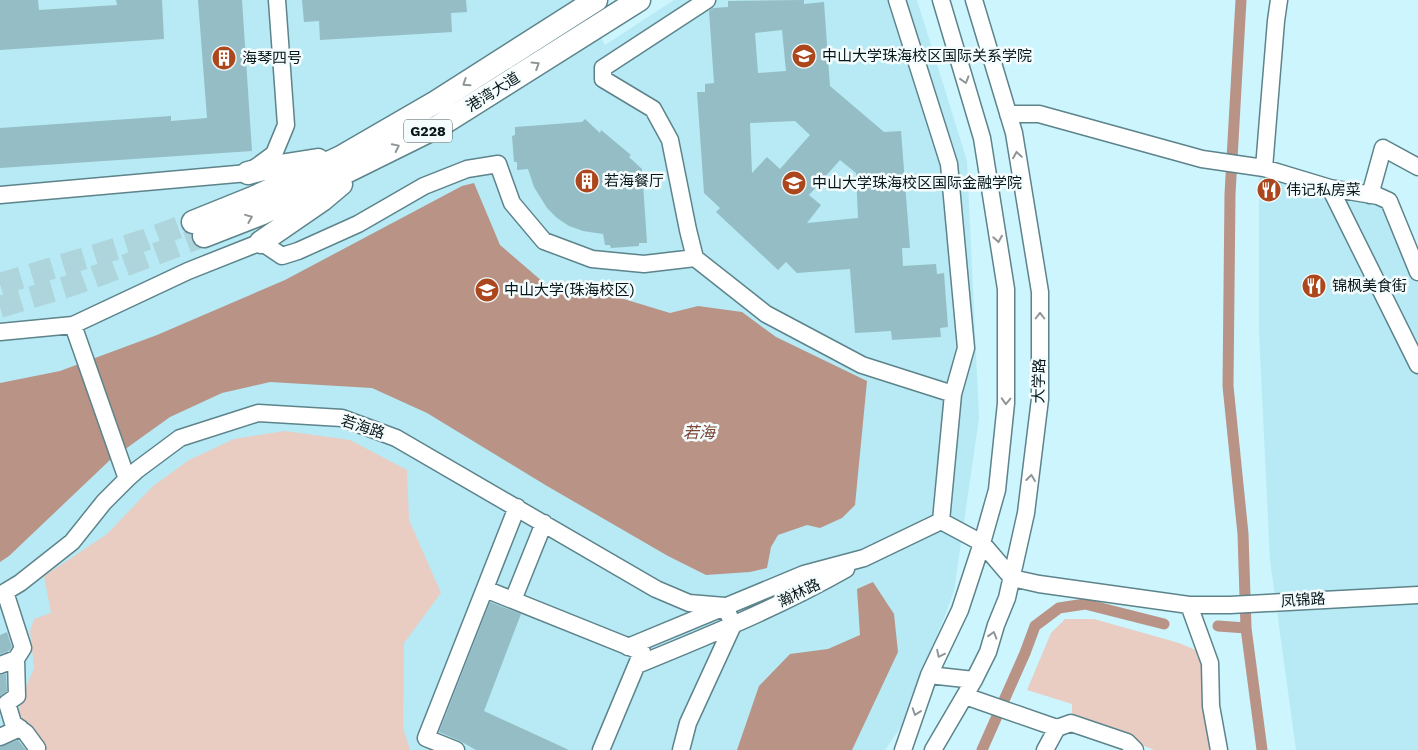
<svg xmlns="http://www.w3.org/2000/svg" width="1418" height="750" viewBox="0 0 1418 750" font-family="'Work Sans','Noto Sans SC',sans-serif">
  <rect width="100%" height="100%" fill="#ccf5fe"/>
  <path fill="#b7eaf4" d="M0 0H583L605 45 674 0H917L967 161 979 418 954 591 905 721 885 750H0Z
    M1259 175 1381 204 1391 229 1418 284V750H1296L1270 560 1259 332Z"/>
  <path fill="#e9ccc2" d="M285 431 350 440 407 470 409 520 441 593 404 643 403 728 410 750H41L18 717 22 697 34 668 30 631 34 619 51 613 44 576 107 534 153 486 189 460 234 439Z
    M1065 619H1094L1179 643 1200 652 1212 750H1154L1072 716V704L1027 690 1051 633Z"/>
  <path fill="#b89386" d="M474 183 500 245 550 288 614 296 670 313 698 306 742 312 776 337 867 381 855 505 842 518 820 528 807 525 778 535 771 547 767 568 750 572 706 575 668 556 547 486 427 413 372 388 270 382 222 393 170 417 110 460 9 556 0 562V383L60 371 157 335 285 280 462 186Z
    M873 582 894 614 898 652 852 750H737L759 686 790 654 828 649 860 635 857 589Z"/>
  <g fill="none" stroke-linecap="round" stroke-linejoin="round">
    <path stroke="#b89386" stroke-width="11" d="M1241 0 1230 194 1228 386 1243 534 1246 628 1262 750
      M1218 626 1246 628
      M982 750 1025 653 1035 626 1059 608 1085 604 1164 624"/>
  </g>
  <path fill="#95bdc5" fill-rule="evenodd" d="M0 0H38L39 10 117 5 116 0H162L164 39 0 50Z
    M198 0H242L252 151 0 168V128L171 116V121L207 118Z
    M302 0H466L467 12 451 13 452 32 320 40 319 21 304 22Z
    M804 0V4L824 2 830 86 884 132 901 131 910 248H902L903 266 936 264 937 274 944 273 948 327 940 328 941 337 892 340 891 331 855 333 850 269 797 273 786 262 778 270 716 212 720 208 704 193 697 92H705V84L714 83 709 11 713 8 728 7V1ZM782 30 786 71 758 73 755 33ZM795 121 810 135 780 169 767 157 752 173 750 123ZM840 160 856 173 858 218 807 223 821 205 809 195Z
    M585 119 600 133 601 130 631 155 629 157 642 169 647 243H639V246L611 248 610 245H605L603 234 583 231 569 226 557 218 547 208 534 187 528 169 517 170V162H514L512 136 515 135V127L582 122Z
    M490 602 521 614 484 711 569 750H476L460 741 439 732Z
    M7 632 12 647 9 651 0 654V635Z
    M6 674 7 691 0 696V675Z
    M18 740 26 750H0V747Z"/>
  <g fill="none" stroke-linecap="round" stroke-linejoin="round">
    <path stroke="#aed4dc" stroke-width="22" stroke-dasharray="22 11" stroke-linecap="butt" d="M0 284 145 240 193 222
      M0 307 75 284 204 236"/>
    <defs>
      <path id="minor" d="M707 0 603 68V79L653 109 670 140 688 230 695 258 766 314 862 365 953 394
        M897 0 949 164 966 348 953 394 941 521
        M1008 114H1039L1202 159 1264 168 1276 21 1279 0
        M1264 168 1330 188 1418 365
        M1330 188 1378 196 1389 201 1418 272
        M0 195 248 173 274 154 286 125 277 0
        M1370 195 1383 148 1418 167
        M73 325 127 479
        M0 332 73 325 188 271 261 242 282 256 298 251 358 224 424 186 467 169 498 164 512 203 544 241 592 259 644 264 695 258
        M485 589 642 652 601 750
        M5 592 23 648 16 659 17 696 7 703 13 723 26 733 37 748 36 750
        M0 595 20 583 72 542 104 502 127 479 137 470 180 438 258 413 342 418 396 438 656 589 689 603 725 606 733 625 688 723 681 750
        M513 600 544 523
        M1189 605H1230L1418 595
        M628 647 804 574 864 558 941 521 982 543 1012 578 1039 584 1189 605 1210 663 1211 706 1219 750
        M0 665 16 659
        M637 665C708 636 779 607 846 569
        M929 675 974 680
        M965 696 1057 728 1045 750
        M1057 728 1071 723 1127 742 1135 750
        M0 737 20 728
        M456 750 426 738 517 507
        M903 750 929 675 960 610 982 543 997 490 1006 403V289L982 138 941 0
        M933 750 974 680 988 652 996 625 1007 598 1026 513 1040 399V292L1014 133 974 0"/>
      <path id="highway" d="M248 173 267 168 318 160
        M193 222 255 197 341 157 436 102 596 0
        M204 236 263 213 439 126 639 0
        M261 242 322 200 341 184"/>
    </defs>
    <use href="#minor" stroke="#5d838b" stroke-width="19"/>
    <use href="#highway" stroke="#5d838b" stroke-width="25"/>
    <use href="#minor" stroke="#fff" stroke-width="16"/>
    <use href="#highway" stroke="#fff" stroke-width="22"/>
  </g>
  <defs><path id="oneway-chevron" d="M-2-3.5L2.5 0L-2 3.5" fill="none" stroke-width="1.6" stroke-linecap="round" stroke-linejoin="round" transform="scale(1.25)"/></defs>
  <g stroke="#8f9698">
    <use href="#oneway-chevron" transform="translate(536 65) rotate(-32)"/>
    <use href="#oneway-chevron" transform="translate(965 80) rotate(73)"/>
    <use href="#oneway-chevron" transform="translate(466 83) rotate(147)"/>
    <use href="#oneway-chevron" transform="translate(396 147) rotate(-26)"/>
    <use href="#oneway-chevron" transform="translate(1017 155) rotate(-99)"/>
    <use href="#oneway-chevron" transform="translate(249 218) rotate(-22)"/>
    <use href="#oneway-chevron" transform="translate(998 239) rotate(81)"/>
    <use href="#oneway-chevron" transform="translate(1040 316) rotate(-90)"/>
    <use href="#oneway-chevron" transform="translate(1006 401) rotate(92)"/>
    <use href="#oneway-chevron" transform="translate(1031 478) rotate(-83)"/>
    <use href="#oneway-chevron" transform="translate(993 635) rotate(-73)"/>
    <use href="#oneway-chevron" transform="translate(940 654) rotate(116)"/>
    <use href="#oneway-chevron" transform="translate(916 712) rotate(109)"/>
  </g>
  <defs>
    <symbol id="university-disc" viewBox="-11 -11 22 22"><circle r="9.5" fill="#ac461c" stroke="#f4fcfd"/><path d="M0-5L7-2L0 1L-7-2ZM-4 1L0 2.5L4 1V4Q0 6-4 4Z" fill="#fff"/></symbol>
    <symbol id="building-disc" viewBox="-11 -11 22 22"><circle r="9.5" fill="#ac461c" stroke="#f4fcfd"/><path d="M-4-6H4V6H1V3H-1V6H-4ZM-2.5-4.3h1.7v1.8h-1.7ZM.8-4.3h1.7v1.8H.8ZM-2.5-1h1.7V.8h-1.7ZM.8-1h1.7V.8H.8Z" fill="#fff"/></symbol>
    <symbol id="restaurant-disc" viewBox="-11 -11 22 22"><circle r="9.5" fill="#ac461c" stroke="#f4fcfd"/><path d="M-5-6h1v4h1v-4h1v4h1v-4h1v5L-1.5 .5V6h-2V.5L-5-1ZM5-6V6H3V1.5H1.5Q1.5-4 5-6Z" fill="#fff"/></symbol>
  </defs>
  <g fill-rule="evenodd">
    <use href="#university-disc" x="790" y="42" width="28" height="28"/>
    <use href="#building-disc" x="210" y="44" width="28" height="28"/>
    <use href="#building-disc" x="573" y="167" width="28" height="28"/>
    <use href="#university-disc" x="780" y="169" width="28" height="28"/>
    <use href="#restaurant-disc" x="1255" y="176" width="28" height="28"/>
    <use href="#restaurant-disc" x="1300" y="272" width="28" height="28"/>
    <use href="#university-disc" x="473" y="276" width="28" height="28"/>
  </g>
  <g text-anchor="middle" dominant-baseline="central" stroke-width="5" stroke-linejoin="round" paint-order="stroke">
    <rect fill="#f4fcfd" stroke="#4e5b5d" stroke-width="1" x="404" y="119.5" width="48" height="23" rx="4"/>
    <g font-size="14" font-weight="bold" fill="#071619">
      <text x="428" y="131">G228</text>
    </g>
    <g font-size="15" fill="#071619" stroke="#f4fcfd" text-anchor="start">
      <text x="822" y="56">中山大学珠海校区国际关系学院</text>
      <text x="242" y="58">海琴四号</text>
      <text x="604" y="181">若海餐厅</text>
      <text x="812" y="183">中山大学珠海校区国际金融学院</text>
      <text x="1286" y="190">伟记私房菜</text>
      <text x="1332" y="286">锦枫美食街</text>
      <text x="504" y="290">中山大学(珠海校区)</text>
    </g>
    <g font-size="15" fill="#071619" stroke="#f4fcfd">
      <text transform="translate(493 92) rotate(-32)">港湾大道</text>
      <text transform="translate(1039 381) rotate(-89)">大学路</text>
      <text transform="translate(363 427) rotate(18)">若海路</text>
      <text transform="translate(799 593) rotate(-26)">瀚林路</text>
      <text transform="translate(1303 600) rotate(-4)">凤锦路</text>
    </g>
    <g font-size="16" font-style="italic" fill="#7c4734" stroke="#f4fcfd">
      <text x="699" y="432">若海</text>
    </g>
  </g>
</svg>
